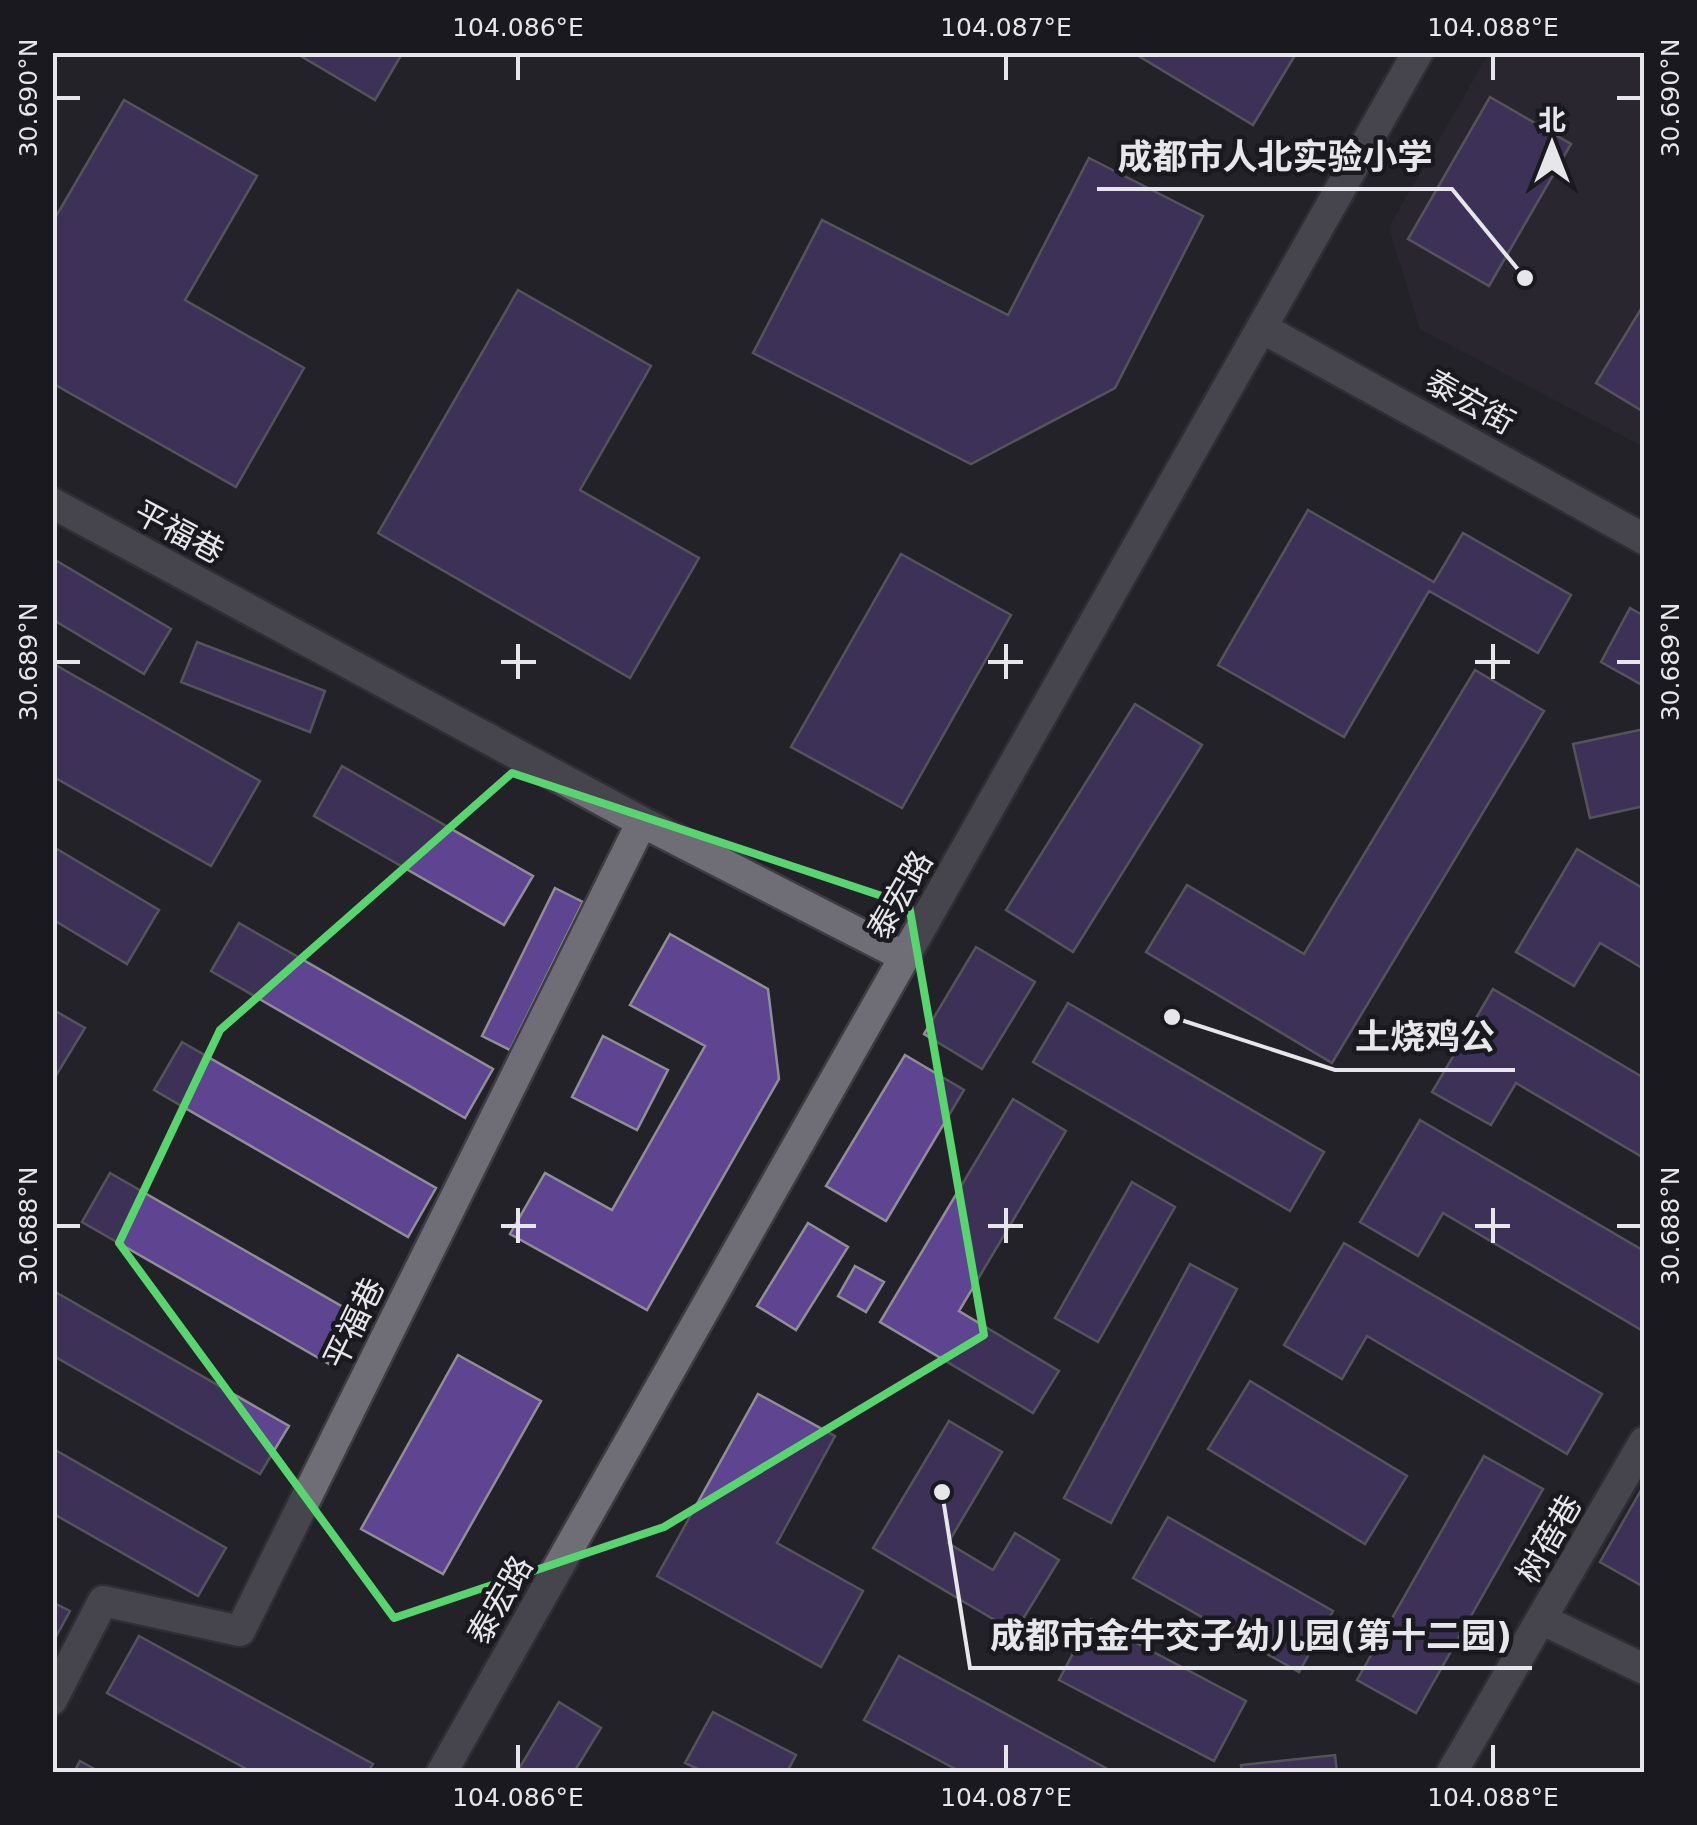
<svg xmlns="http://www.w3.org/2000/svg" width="1697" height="1825" viewBox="0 0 1697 1825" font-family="'DejaVu Sans','Noto Sans SC',sans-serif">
  <rect width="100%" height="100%" fill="#242229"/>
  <path fill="#2f2c38" d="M1489 53H1644V447L1420 329 1389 227Z"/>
  <path fill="#5e4491" stroke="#908e96" stroke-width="2.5" d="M294 52H403L375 100Z
    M1132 52H1297L1253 125Z
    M1490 97 1571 144 1489 286 1408 239Z
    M124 100 257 176 185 300 304 368 236 487 52 383V223Z
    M1089 158 1203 216 1115 388 971 464 753 353 822 220 1008 315Z
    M518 290 651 366 580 490 699 558 630 678 378 533Z
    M1644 304V412L1596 383Z
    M1308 510 1434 582 1463 533 1571 595 1538 653 1429 591 1344 737 1218 665Z
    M901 554 1011 615 902 808 791 747Z
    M52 558 171 629 144 674 52 619Z
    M1630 608 1644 616V686L1601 662Z
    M197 642 325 691 310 732 181 682Z
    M52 663 260 781 211 866 52 776Z
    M1475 670 1544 711 1332 1063 1146 952 1187 885 1304 954Z
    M1135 704 1202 745 1073 952 1006 910Z
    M1644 729V806L1590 818 1573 744Z
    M342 766 533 876 504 925 314 816Z
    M52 846 159 910 127 964 52 919Z
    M1577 849 1644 889V969L1600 943 1574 986 1516 952Z
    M555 888 583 902 510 1050 482 1036Z
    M239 923 493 1069 465 1118 211 971Z
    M670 934 768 989 779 1079 647 1310 510 1234 545 1173 612 1210 705 1046 630 1005Z
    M976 947 1035 982 982 1069 924 1034Z
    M1493 989 1644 1078V1158L1516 1083 1491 1125 1432 1092Z
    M1068 1003 1324 1152 1290 1211 1033 1062Z
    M52 1009 85 1028 52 1082Z
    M603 1036 668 1070 637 1130 572 1097Z
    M182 1042 436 1188 408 1237 154 1090Z
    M905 1055 964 1090 886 1221 826 1186Z
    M1013 1099 1066 1131 959 1311 1059 1371 1033 1413 880 1322Z
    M1420 1120 1644 1251 1643 1331 1443 1213 1418 1256 1360 1222Z
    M110 1173 364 1319 336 1368 82 1222Z
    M1132 1182 1175 1207 1098 1342 1055 1318Z
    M808 1223 848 1247 796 1330 757 1306Z
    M1344 1243 1602 1394 1567 1454 1367 1336 1342 1379 1284 1345Z
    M1190 1264 1237 1289 1111 1523 1064 1498Z
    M855 1266 884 1282 866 1312 838 1296Z
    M52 1290 289 1426 260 1474 52 1355Z
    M458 1355 541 1401 443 1574 361 1529Z
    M1250 1381 1407 1476 1365 1544 1208 1449Z
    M758 1394 835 1436 777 1543 863 1591 821 1667 657 1576Z
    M949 1421 1002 1452 948 1543 993 1570 1015 1533 1059 1560 1015 1632 873 1548Z
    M52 1448 226 1548 198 1596 52 1513Z
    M1484 1456 1543 1489 1416 1713 1357 1680Z
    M1644 1485V1587L1600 1562Z
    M1168 1517 1333 1611 1299 1672 1133 1578Z
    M52 1602 70 1611 52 1644Z
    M1091 1619 1246 1701 1214 1761 1059 1680Z
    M139 1636 373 1764 368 1772H252L107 1693Z
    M899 1656 1113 1772H961L864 1720Z
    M559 1702 601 1728 574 1772H517Z
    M713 1712 796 1755 787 1772H704L685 1763Z
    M1335 1755 1337 1772H1242L1241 1765Z
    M80 1761 100 1772H74Z"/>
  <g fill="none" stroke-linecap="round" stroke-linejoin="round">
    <defs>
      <path id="minor" d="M1262 328 1644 539
        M52 503 642 822 905 957
        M1543 1620 1644 1669
        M52 1700 103 1601 240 1631 642 822
        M442 1772 1418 52
        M1452 1772 1644 1442"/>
    </defs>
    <use href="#minor" stroke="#3d3c41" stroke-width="35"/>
    <use href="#minor" stroke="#6f6d75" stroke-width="30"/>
  </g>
  <path d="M0 0H1697V1825H0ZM512 773 909 905 984 1335 664 1527 394 1618 119 1243 220 1030Z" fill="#242229" fill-opacity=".55" fill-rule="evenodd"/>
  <path fill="none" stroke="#59d56f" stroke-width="8" stroke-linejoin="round" d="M512 773 909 905 984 1335 664 1527 394 1618 119 1243 220 1030Z"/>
  <path fill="none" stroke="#e7e6ea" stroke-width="4" d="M518 55V80M1006 55V80M1493 55V80M55 98H80M1617 98H1642M518 644V679M1006 644V679M1493 644V679M55 662H80M501 662H536M988 662H1023M1475 662H1510M1617 662H1642M518 1208V1243M1006 1208V1243M1493 1208V1243M55 1226H80M501 1226H536M988 1226H1023M1475 1226H1510M1617 1226H1642M518 1745V1770M1006 1745V1770M1493 1745V1770"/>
  <g text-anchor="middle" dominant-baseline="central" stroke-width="9" stroke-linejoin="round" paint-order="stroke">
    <g font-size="32" fill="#e7e6ea" stroke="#1a191f">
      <text transform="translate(1470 402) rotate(29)">泰宏街</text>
      <text transform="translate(179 532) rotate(28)">平福巷</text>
      <text transform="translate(900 895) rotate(-60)">泰宏路</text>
      <text transform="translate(354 1323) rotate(-64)">平福巷</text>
      <text transform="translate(1549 1539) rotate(-60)">树蓓巷</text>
      <text transform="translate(500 1600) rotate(-60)">泰宏路</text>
    </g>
  </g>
  <path fill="none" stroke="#e7e6ea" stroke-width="4" d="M1525 278L1452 189H1097M1172 1017L1335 1070H1515M942 1492L970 1668H1532"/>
  <g fill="#e7e6ea" stroke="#1a191f" stroke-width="4">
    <circle cx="1525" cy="278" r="10"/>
    <circle cx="1172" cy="1017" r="10"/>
    <circle cx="942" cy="1492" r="10"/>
  </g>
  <g font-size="35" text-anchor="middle" font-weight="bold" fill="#e7e6ea" stroke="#1a191f" stroke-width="9" stroke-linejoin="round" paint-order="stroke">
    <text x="1275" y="169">成都市人北实验小学</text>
    <text x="1425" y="1049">土烧鸡公</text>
    <text x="1251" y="1648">成都市金牛交子幼儿园(第十二园)</text>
  </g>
  <rect width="1697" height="1825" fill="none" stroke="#1a191f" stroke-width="110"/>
  <g transform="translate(1552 145)" stroke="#1a191f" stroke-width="8" paint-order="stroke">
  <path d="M0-8L18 38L0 25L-18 38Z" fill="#e7e6ea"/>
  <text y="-15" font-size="28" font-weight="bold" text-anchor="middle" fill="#e7e6ea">北</text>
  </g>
  <rect x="55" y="55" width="1587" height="1715" fill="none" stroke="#e7e6ea" stroke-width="4"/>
  <g font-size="25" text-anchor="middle" fill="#e7e6ea">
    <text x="518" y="36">104.086°E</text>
    <text x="1006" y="36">104.087°E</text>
    <text x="1493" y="36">104.088°E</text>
    <text transform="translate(28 98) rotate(-90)" y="9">30.690°N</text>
    <text transform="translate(1670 98) rotate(-90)" y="9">30.690°N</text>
    <text transform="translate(28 662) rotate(-90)" y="9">30.689°N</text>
    <text transform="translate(1670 662) rotate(-90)" y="9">30.689°N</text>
    <text transform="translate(28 1226) rotate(-90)" y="9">30.688°N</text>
    <text transform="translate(1670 1226) rotate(-90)" y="9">30.688°N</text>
    <text x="518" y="1806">104.086°E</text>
    <text x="1006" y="1806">104.087°E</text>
    <text x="1493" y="1806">104.088°E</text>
  </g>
</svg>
